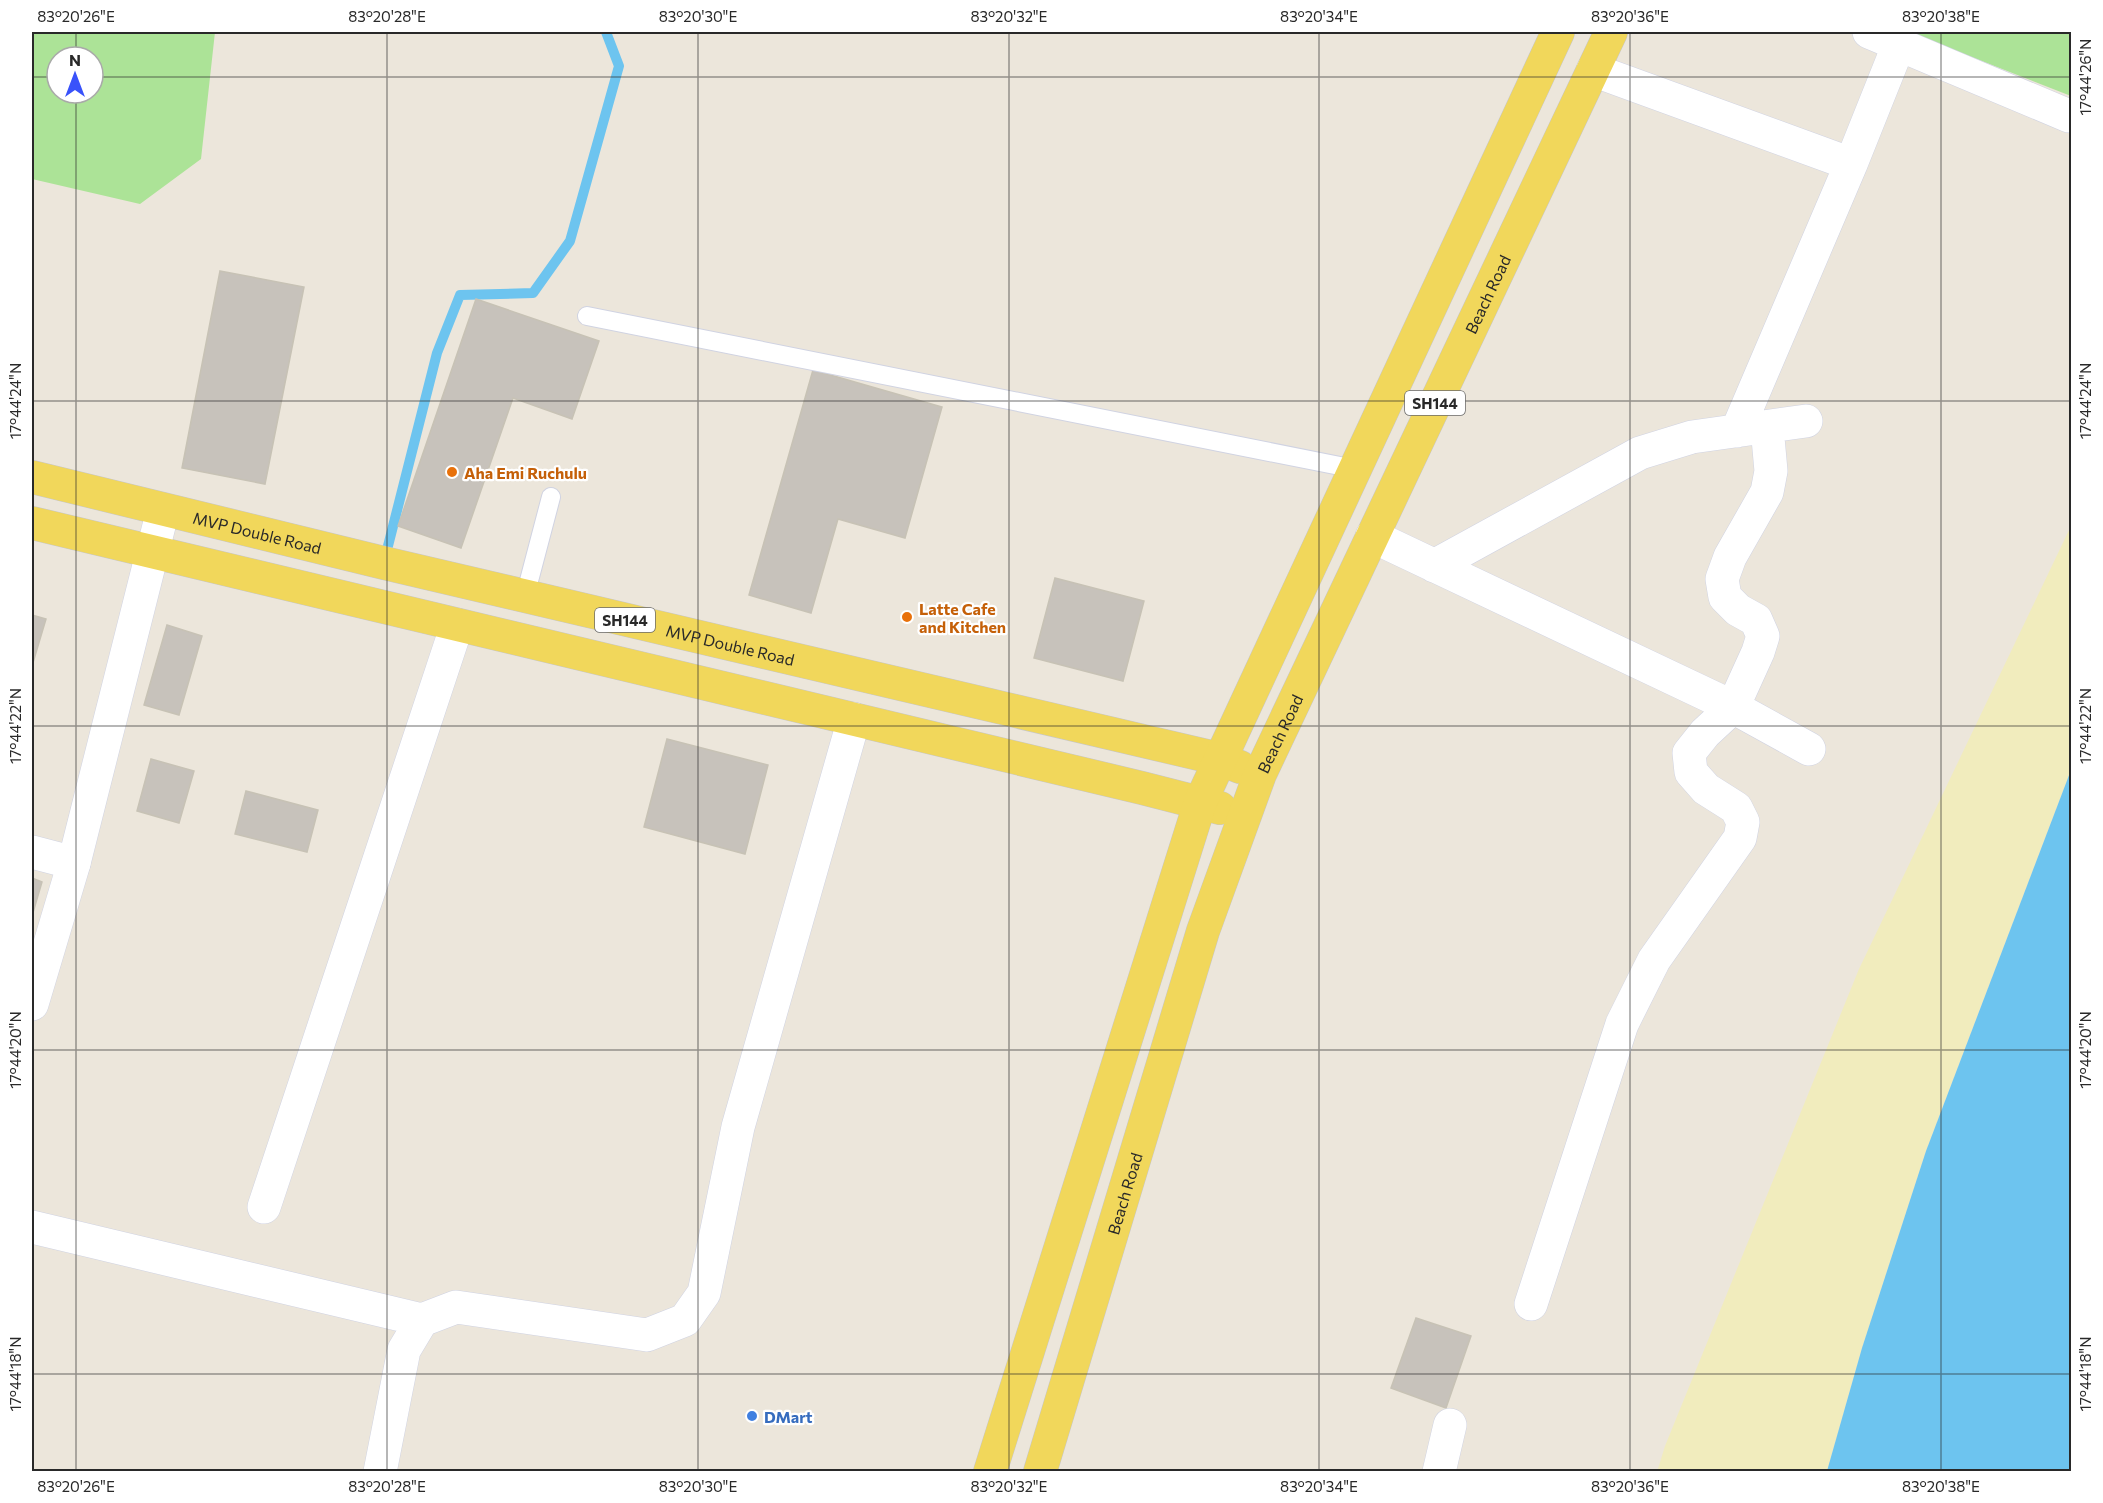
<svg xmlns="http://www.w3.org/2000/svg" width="2103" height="1503" viewBox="0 0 2103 1503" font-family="Commissioner,sans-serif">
  <rect width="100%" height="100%" fill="#ece6db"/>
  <path fill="#ace397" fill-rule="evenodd" d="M32 32H215L201 159 140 204 32 179ZM57 57H93V93H57Z
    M1908 32H2071V96Z"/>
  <path fill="#f1ecbd" d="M2071 526V770L1926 1151 1862 1348 1827 1471 1657 1472 1665 1446 1859 969Z"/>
  <path fill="#6dc4ef" d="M2071 770V1471H1827L1862 1348 1926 1151Z"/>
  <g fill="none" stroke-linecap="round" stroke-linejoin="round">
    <path stroke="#6dc4ef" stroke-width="10" d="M388 546 437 353 460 295 533 293 570 241 619 66 606 32"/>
  </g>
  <path fill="#c7c2bb" stroke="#c7c2b5" stroke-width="1.5" d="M220 271 304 287 265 484 182 468Z
    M476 299 599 341 572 419 513 398 461 548 398 526Z
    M813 370 942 407 905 538 838 519 811 613 749 595Z
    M1055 578 1144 601 1123 681 1034 658Z
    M32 615 46 619 32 666Z
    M167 625 202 636 179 715 144 705Z
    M667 739 768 765 745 854 644 827Z
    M151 759 194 771 179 823 137 811Z
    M246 791 318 810 307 852 235 834Z
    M32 878 42 882 32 916Z
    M1416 1318 1471 1336 1446 1408 1391 1388Z"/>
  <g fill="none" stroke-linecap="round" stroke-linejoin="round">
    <defs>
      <path id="lane" d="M587 316 1355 469
        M525 596 551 497"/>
      <path id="street" d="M1869 32 2069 116
        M1593 70 1851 164
        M1737 431 1851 164 1899 44
        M1372 536 1733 707 1809 749
        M1434 566 1640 453 1692 437 1806 421
        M32 852 74 863
        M264 1207 457 625
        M32 1227 422 1320
        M1531 1304 1622 1024 1654 960 1740 838 1743 822 1736 808 1706 789 1691 772 1689 753 1705 733 1733 707 1758 652 1763 636 1756 620 1738 610 1725 597 1722 579 1730 557 1767 492 1771 471 1767 427
        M380 1472 404 1350 422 1320 456 1307 647 1335 685 1320 704 1293 738 1127 854 719
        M1439 1472 1450 1425"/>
      <path id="secondary" d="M32 1004 74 863 163 510"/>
      <g id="primary">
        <path id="s1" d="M32 477 384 563 1220 759 1240 767"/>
        <path d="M32 523 1142 788 1220 808"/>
        <path d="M990 1472 1200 803 1558 32"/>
        <path id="s2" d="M1040 1472 1203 931 1260 774 1611 32"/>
      </g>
    </defs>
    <use href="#lane" stroke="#d0d3e2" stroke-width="20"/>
    <use href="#street" stroke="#d0d3e2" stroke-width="34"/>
    <use href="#secondary" stroke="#d0d3e2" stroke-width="34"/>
    <use href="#primary" stroke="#c7c7c7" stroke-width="34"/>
    <use href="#lane" stroke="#fff" stroke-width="18"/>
    <use href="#street" stroke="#fff" stroke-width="33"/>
    <use href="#secondary" stroke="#fff" stroke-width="33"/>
    <use href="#primary" stroke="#f1d75b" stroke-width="33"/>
  </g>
  <path fill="none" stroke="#292929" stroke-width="1.5" stroke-opacity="0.45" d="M76 32V57M387 32V1472M698 32V1472M1009 32V1472M1319 32V1472M1630 32V1472M1941 32V1472M32 77H57M93 77H2072M76 93V1472M32 401H2072M32 726H2072M32 1050H2072M32 1374H2072"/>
  <g fill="#e8710a" stroke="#fff" stroke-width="2">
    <circle cx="452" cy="472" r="6"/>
    <circle cx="907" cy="617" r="6"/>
  </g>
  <circle fill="#3f7fe0" stroke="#fff" stroke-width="2" cx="752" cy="1416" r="6"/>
  <g text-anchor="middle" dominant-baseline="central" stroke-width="4.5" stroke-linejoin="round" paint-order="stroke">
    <g fill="#fff" stroke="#696969" stroke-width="1.5">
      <rect x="1405" y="391" width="60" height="24" rx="4.5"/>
      <rect x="595" y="608" width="60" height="24" rx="4.5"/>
    </g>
    <g font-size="15" font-weight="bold" fill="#292929">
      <text x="1435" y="403">SH144</text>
      <text x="625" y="620">SH144</text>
    </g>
    <g font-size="16" fill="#292929" stroke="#fff">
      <text stroke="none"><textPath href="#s2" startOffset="1263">Beach Road</textPath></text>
      <text stroke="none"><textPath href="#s1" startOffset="232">MVP Double Road</textPath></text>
      <text stroke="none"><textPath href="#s1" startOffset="718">MVP Double Road</textPath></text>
      <text stroke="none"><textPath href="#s2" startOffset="777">Beach Road</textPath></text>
      <text stroke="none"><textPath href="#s2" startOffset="291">Beach Road</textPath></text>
    </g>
    <g font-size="16" font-weight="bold" fill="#c56008" stroke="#fff" text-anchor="start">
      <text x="464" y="472">Aha Emi Ruchulu</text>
      <text x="919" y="608">Latte Cafe<tspan x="919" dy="18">and Kitchen</tspan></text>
    </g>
    <g font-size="16" font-weight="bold" fill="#366cbe" stroke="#fff" text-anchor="start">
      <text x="764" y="1416">DMart</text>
    </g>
  </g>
  <rect width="2103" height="1503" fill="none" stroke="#ffffff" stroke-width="66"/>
  <g transform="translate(75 75)"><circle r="28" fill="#ffffff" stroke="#a9a9a9" stroke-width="1.5"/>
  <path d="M0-4.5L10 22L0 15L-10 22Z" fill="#3952fa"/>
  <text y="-9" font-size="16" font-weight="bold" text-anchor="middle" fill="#292929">N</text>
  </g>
  <rect x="33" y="33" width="2037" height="1437" fill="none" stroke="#292929" stroke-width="2"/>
  <g font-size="15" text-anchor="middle" fill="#292929">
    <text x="76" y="22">83°20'26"E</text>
    <text x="387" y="22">83°20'28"E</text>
    <text x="698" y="22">83°20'30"E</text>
    <text x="1009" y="22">83°20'32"E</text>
    <text x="1319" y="22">83°20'34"E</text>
    <text x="1630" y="22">83°20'36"E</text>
    <text x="1941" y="22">83°20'38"E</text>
    <text transform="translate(2086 77) rotate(-90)" y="5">17°44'26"N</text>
    <text transform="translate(16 401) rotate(-90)" y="5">17°44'24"N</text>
    <text transform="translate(2086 401) rotate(-90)" y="5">17°44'24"N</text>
    <text transform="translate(16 726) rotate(-90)" y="5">17°44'22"N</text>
    <text transform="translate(2086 726) rotate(-90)" y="5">17°44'22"N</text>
    <text transform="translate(16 1050) rotate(-90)" y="5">17°44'20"N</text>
    <text transform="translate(2086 1050) rotate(-90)" y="5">17°44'20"N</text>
    <text transform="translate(16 1374) rotate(-90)" y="5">17°44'18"N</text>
    <text transform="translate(2086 1374) rotate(-90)" y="5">17°44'18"N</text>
    <text x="76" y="1492">83°20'26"E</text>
    <text x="387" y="1492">83°20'28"E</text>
    <text x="698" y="1492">83°20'30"E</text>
    <text x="1009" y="1492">83°20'32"E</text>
    <text x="1319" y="1492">83°20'34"E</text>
    <text x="1630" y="1492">83°20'36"E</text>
    <text x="1941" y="1492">83°20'38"E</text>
  </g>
</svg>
